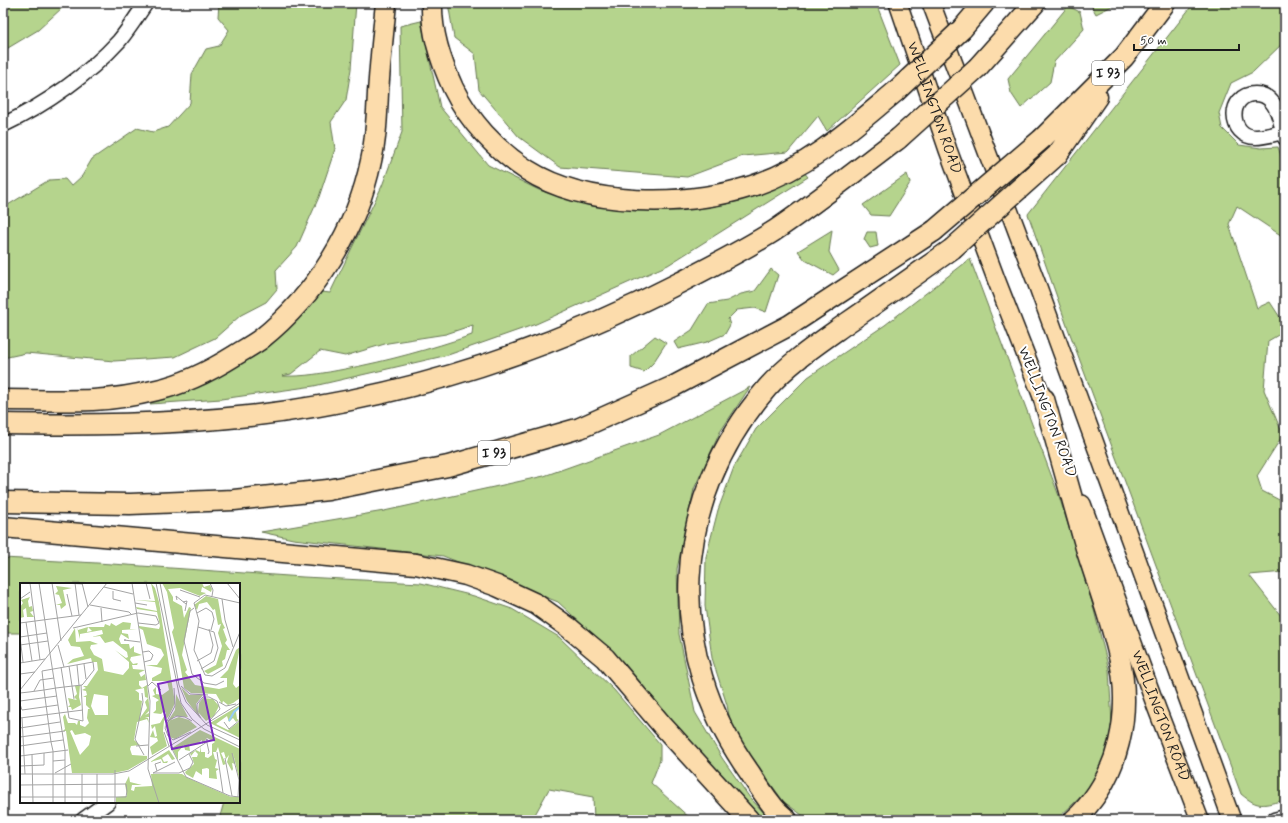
<svg xmlns="http://www.w3.org/2000/svg" width="1288" height="823" viewBox="0 0 1288 823" font-family="Mynerve,sans-serif">
  <rect width="100%" height="100%" fill="#fff"/>
  <filter id="ink" filterUnits="userSpaceOnUse"><feTurbulence type="fractalNoise" baseFrequency=".025" numOctaves="2"/><feDisplacementMap in="SourceGraphic" scale="8" xChannelSelector="R" yChannelSelector="G"/><feConvolveMatrix kernelMatrix="1 2 1 2 8 2 1 2 1" color-interpolation-filters="sRGB"/></filter>
  <g filter="url(#ink)">
    <path fill="#b5d48d" stroke="#687854" fill-rule="evenodd" d="M3 3H60L62 8 38 30 3 51Z
      M219 3H356L351 69 346 100 331 122 335 149 319 197 297 247 276 270 277 289 266 302 241 315 215 338 175 357 114 361 26 353 3 358V208L49 180 65 179 71 186 82 176 92 159 137 128 153 132 168 127 190 103 192 74 206 49 219 46 229 30 218 17Z
      M448 3H876L900 65 827 131 818 116 788 152 743 156 687 177 560 167 519 137 479 90 475 54 454 38Z
      M1090 3H1115L1112 6 1096 14Z
      M1194 3H1285V41L1253 72 1231 83 1219 113 1222 128 1239 145 1261 148 1278 147 1285 167V238L1237 206 1229 224 1257 308 1270 302 1285 325V331L1268 341 1264 390 1283 435 1257 476 1262 491 1285 503V572L1249 575 1285 621V800C1263 805 1259 809 1241 794L1066 323 1028 214Z
      M1068 6 1080 12 1084 29 1054 62 1050 82 1021 108 1011 93 1008 79Z
      M421 21 440 107 488 165 539 190 565 198 648 208 803 171 808 177 668 265 536 324 448 355 314 386 221 399 150 404 149 401 207 383 251 358 322 292 330 293 382 186 402 132 400 26ZM473 325 472 335C430 349 388 361 345 369 324 373 304 377 282 376L291 374 320 351 345 356 388 343 446 334Z
      M907 174 910 183 889 216 871 215 863 205Z
      M832 230 829 252 839 270 833 275 805 260 798 251Z
      M867 232H876L878 246 870 248 864 239Z
      M970 259 1059 496 1092 602 1109 670 1112 724 1104 761 1088 790 1056 820H809L784 802 732 731 727 705 712 658 705 606 706 557 718 510 734 467 756 429 808 377 885 325Z
      M771 269 778 275 766 312 755 308 737 310 728 319 730 325 725 334 707 342 678 349 674 342 692 330 708 304 727 301 741 294 755 291Z
      M655 336 666 343 653 363 644 372 631 368V356Z
      M750 387 720 432 694 489 677 569 679 634 695 712 722 758 750 798 771 820H757L715 772 625 664 558 602 443 556 293 539 261 532 384 511 544 476 659 435Z
      M3 558 97 563 303 577 421 583 474 596 512 609 559 637 614 690 660 744V760L651 783 692 820H594L593 797 549 789 532 820H219L224 802H239V584H21V633H3Z"/>
    <g fill="none" stroke-linecap="round" stroke-linejoin="round">
      <defs>
        <path id="minor" d="M3 125C45 105 88 75 119 41 129 29 137 16 146 3
          M1285 132H1283C1274 134 1264 137 1256 137 1228 137 1227 94 1255 94 1261 94 1267 96 1271 101 1280 110 1281 127 1285 138
          M83 820 108 802
          M1274 820 1285 817"/>
        <g id="major">
          <path id="s1" d="M898 3 948 150 996 279 1048 412"/>
          <path d="M931 3 1038 287 1232 820"/>
          <path id="s2" d="M1082 504 1157 709 1200 820"/>
        </g>
        <path id="highway" d="M432 3C431 32 441 62 453 88 469 121 496 150 527 170 587 208 686 207 752 186 808 168 851 129 895 92
          M962 29 984 3
          M978 67 1035 3
          M1043 138 1124 57 1165 3
          M1057 155 1097 97
          M1044 399C1058 449 1072 499 1086 548 1097 583 1110 617 1118 652 1133 712 1120 778 1074 820
          M3 400C33 400 63 401 93 400 115 399 137 395 157 390 184 384 210 371 234 356 243 350 253 345 261 339 316 295 357 229 371 161 376 139 377 116 378 93 380 63 383 33 386 3
          M3 424C85 425 167 425 249 416 400 399 546 352 681 282 712 266 744 250 774 231 817 202 857 170 898 139
          M3 502 130 504 234 500 328 490 448 466 580 428 674 386 790 325 934 231
          M3 527 416 564 466 575 497 586 536 604 568 627 605 658 662 725 749 820
          M787 820C782 815 776 811 772 805 764 795 757 784 750 773 663 652 670 501 767 388 790 362 819 343 847 323 882 299 917 274 952 249"/>
      </defs>
      <use href="#minor" stroke="#1c1c1c" stroke-width="17"/>
      <use href="#major" stroke="#1c1c1c" stroke-width="20"/>
      <use href="#highway" stroke="#1c1c1c" stroke-width="23"/>
      <use href="#minor" stroke="#fff" stroke-width="14"/>
      <use href="#major" stroke="#fcdcac" stroke-width="17"/>
      <use href="#highway" stroke="#fcdcac" stroke-width="20"/>
      <defs>
        <path id="highway-bridge" d="M895 92 962 29
          M898 139 978 67
          M934 231 1043 138
          M952 249 1057 155"/>
      </defs>
      <use href="#highway-bridge" stroke="#1c1c1c" stroke-width="23" stroke-linecap="butt"/>
      <use href="#highway-bridge" stroke="#fcdcac" stroke-width="20"/>
    </g>
  </g>
  <g text-anchor="middle" dominant-baseline="central" stroke-width="4" stroke-linejoin="round" paint-order="stroke">
    <g fill="#fff" stroke="#606060" stroke-width="1">
      <rect x="1092" y="61" width="32" height="24" rx="3"/>
      <rect x="478" y="441" width="32" height="24" rx="3"/>
    </g>
    <g font-size="14" font-weight="bold" fill="#1c1c1c">
      <text x="1108" y="73">I 93</text>
      <text x="494" y="453">I 93</text>
    </g>
    <g font-size="15" fill="#1c1c1c" stroke="#fff">
      <text stroke="none"><textPath href="#s1" startOffset="111">WELLINGTON ROAD</textPath></text>
      <text transform="translate(1047 412) rotate(69)">WELLINGTON ROAD</text>
      <text stroke="none"><textPath href="#s2" startOffset="226">WELLINGTON ROAD</textPath></text>
    </g>
  </g>
  <g transform="translate(20 583)">
    <rect width="220" height="220" fill="#fff"/>
    <path d="M131 0 135 5 139 19 155 120 149 133 144 138 143 148 147 163 132 172 130 164 138 158 137 155 130 154 133 147 135 154 137 153 135 143 132 146 131 142 140 140 146 130 144 128 141 131 133 130 136 127V119L139 117 132 113 135 112 133 107 136 104V111L142 112 149 107 147 98H132V95L141 90 142 85 126 82H137L144 72 141 66 127 61 123 47 119 45V43L139 46 140 43 137 29 117 26 116 24 137 28 135 19 115 17 135 18ZM142 0H182L184 4 190 2 192 6 191 9 182 4 181 9 186 10 180 13 160 5 148 6 153 14V18L162 23 164 35 169 24 171 25 162 72 167 87 165 89 175 102 199 106 207 104V95H200L208 87 216 67 220 64 213 101 216 105 220 102V115L213 120 208 122 203 118 202 121 196 111 171 110 164 105 159 75 152 49 154 45 147 9ZM36 3 52 5 43 7 46 22 41 26 40 22H36L42 20 39 12 35 11 38 8ZM186 13 198 16 202 39 205 45 203 46 207 57 205 60 210 67H207L205 76 202 78 203 83 188 91 184 88 196 82 202 63 198 50 201 41 198 42 195 26 193 27 187 19 179 21 177 27 174 22ZM10 14 8 18 9 24 12 23 13 28 10 29 14 34H7L6 25 3 27 4 34 0 35V24L3 20 1 17ZM103 39 111 40 110 46H117L102 47V50L108 51 109 56 101 51 99 56 101 61H109L110 66 114 63V69L122 72 111 74 110 77 113 81 118 80 119 78 117 82H121H112L113 86 125 87 119 90 121 94 125 91 126 97 119 98V102L122 105 127 102 129 121V128L125 132 129 130V134H125L128 135 129 140 127 136 117 139 114 157 120 162 111 163 110 166 112 172 127 173V176L108 187 94 190H52L46 148H43L45 146 43 134 45 131 48 140H55L57 142 58 138H60V142L65 144 69 140 67 135 68 126H70L66 122V114H63L67 112 66 108 62 107 66 105 63 103H67L78 87 77 79H72L71 75 47 81 53 76 64 73 60 64 51 63 48 57 55 45 56 59 70 58 78 61 71 62 70 65 74 72 82 76 84 88 103 92 109 85V79L95 67 106 75 108 74 107 69 93 58 85 60 80 53 72 54 83 51 82 47 60 51V56L57 44 58 47 68 44 67 49 72 48 68 44H84L85 41 90 43 91 40 96 43ZM124 105 125 114 128 115 125 119 127 125 120 135 122 118 119 117V110L115 107ZM74 111 88 113V132H75L71 123ZM52 147 55 152 65 150 71 153 69 162 60 172 50 148ZM60 102 59 114 61 122 52 127 51 124H48L50 122 48 115 57 117 54 114 57 111 55 103ZM161 104 169 112H183L176 121 180 135 167 118ZM156 111 168 134 155 133 144 144 155 127ZM183 115 193 116 199 123 194 133 186 138 178 129 179 120ZM220 122 216 129 217 136 219 137 216 139 213 135 209 139 207 133 196 141 208 147 220 138V155L190 140ZM159 134 169 137 177 144 155 156 149 154 146 143 151 137ZM180 147 220 166V213L219 196 213 170 215 181 212 180 213 186 212 188 207 179 209 172 206 176 204 169 201 170 206 181 203 182 198 164 196 169H193L195 176 197 177 195 185 199 186 196 188 197 196 189 195V186L187 185 182 186V192L176 188 173 195 166 191 165 189 174 181 172 174H177L178 171 175 168 171 173 170 170 176 167 180 169 181 163V169H185V174L188 175 192 172V161L195 159 187 155 182 161V157L177 161H169L170 168 165 167 164 162 158 169V177L152 165ZM149 167 155 176 152 177 148 171 142 175 144 179 148 178 147 180H143L141 176 130 179ZM131 191H162L168 195 211 214H220V220H96V214L107 213 105 201 109 193 110 199 122 202H112L111 207 114 208 115 204 132 203Z" fill="#b5d48d" fill-rule="evenodd"/>
    <path fill="none" stroke="#96cdf5" stroke-width="2" d="M209 138 214 129 220 124"/>
    <path fill="none" stroke="#a4a4a4" stroke-width="1" d="M10 0 20 77M19 0 45 167V220M32 0 41 58M41 0 63 1M55 0 59 32M62 0 68 24M112 0 130 118 128 186 139 220M126 0 130 16M136 0 161 120 172 136 184 146 220 164M140 0 159 102 166 119 187 142 220 157M190 0 193 7 192 13M207 0 220 16M84 4 113 11M160 7 180 14M93 8V16L101 18M47 11 52 33M0 16 10 9M202 16 205 37 213 64M157 17 156 13 166 21M163 19 167 18 165 28M115 20 127 22M220 20 185 12 174 20 179 38 174 67 185 92 192 93 205 85 220 49M70 22 109 29 112 32M81 25 82 39M174 25 170 28 164 58 172 91 184 100 196 102 204 98M177 30 186 25 192 29 194 36 191 47M6 39 12 78M0 40 61 32M178 44 194 49 198 65 194 78 181 86M53 45 118 30 136 33 139 40 136 42 118 40M0 54 27 50M0 54 3 79M106 57H104L120 59M0 62 28 58M38 62 44 84M123 69 129 68 133 72 131 77 124 79M177 78 191 70 193 62 189 46M0 80 25 76M64 81 66 96M57 82 59 102M49 83 54 116M41 84 49 135 63 138 61 102M0 91 15 89M128 103 132 99 141 107M161 103 170 111 188 112M0 107 87 0M14 108 20 97 34 95M0 110 9 109 24 107 36 105 44 104 62 102 63 101 74 87 73 79 22 88 23 97 24 107 31 159 33 168V220M122 110 123 119 115 156 124 172M0 118 37 113M199 119 206 123 216 121M0 121 2 127 38 122M0 135 63 127M2 135 5 191M181 135 177 129V121L183 114H189L197 118 200 126 190 137M147 138 155 123 154 105M204 139 209 146 220 137M0 145 40 139M144 149 149 163M171 149 153 157 148 153 145 145 149 137 157 133 165 134 172 138M0 154 45 148M0 163 43 157M116 163 128 162M151 164 166 194 210 213 220 214M197 169 203 210M212 170 219 197 218 214M12 172 13 220M0 173 48 167M205 175 212 213M159 177 187 159 188 158 187 156 186 157 187 159V160L189 169 188 171M33 178 45 177M0 183 24 182V170M95 187V220M137 188 135 181 141 179M35 190 51 181M133 190H159L170 185 173 179 169 171M133 190 155 179M0 191H93L109 188 220 120M62 191V220M77 191V220M0 202 106 201 107 208 106 214H0"/>
    <path fill="#7b2cbf" fill-opacity="0.15" stroke="#7b2cbf" stroke-width="2" d="M180 92 194 157 152 166 138 101Z"/>
    <rect width="220" height="220" fill="none" stroke="#1c1c1c" stroke-width="2"/>
  </g>
  <rect width="1288" height="823" fill="none" stroke="#fff" stroke-width="16"/>
  <rect x="8" y="8" width="1272" height="807" fill="none" stroke="#1c1c1c" stroke-width="1.5" filter="url(#ink)"/>
  <path d="M1134 44v6h105v-6" fill="none" stroke="#1c1c1c" stroke-width="2"/>
  <text x="1140" y="44" font-size="12" fill="#1c1c1c" stroke="#ffffff" stroke-width="3" paint-order="stroke">50 m</text>
</svg>
